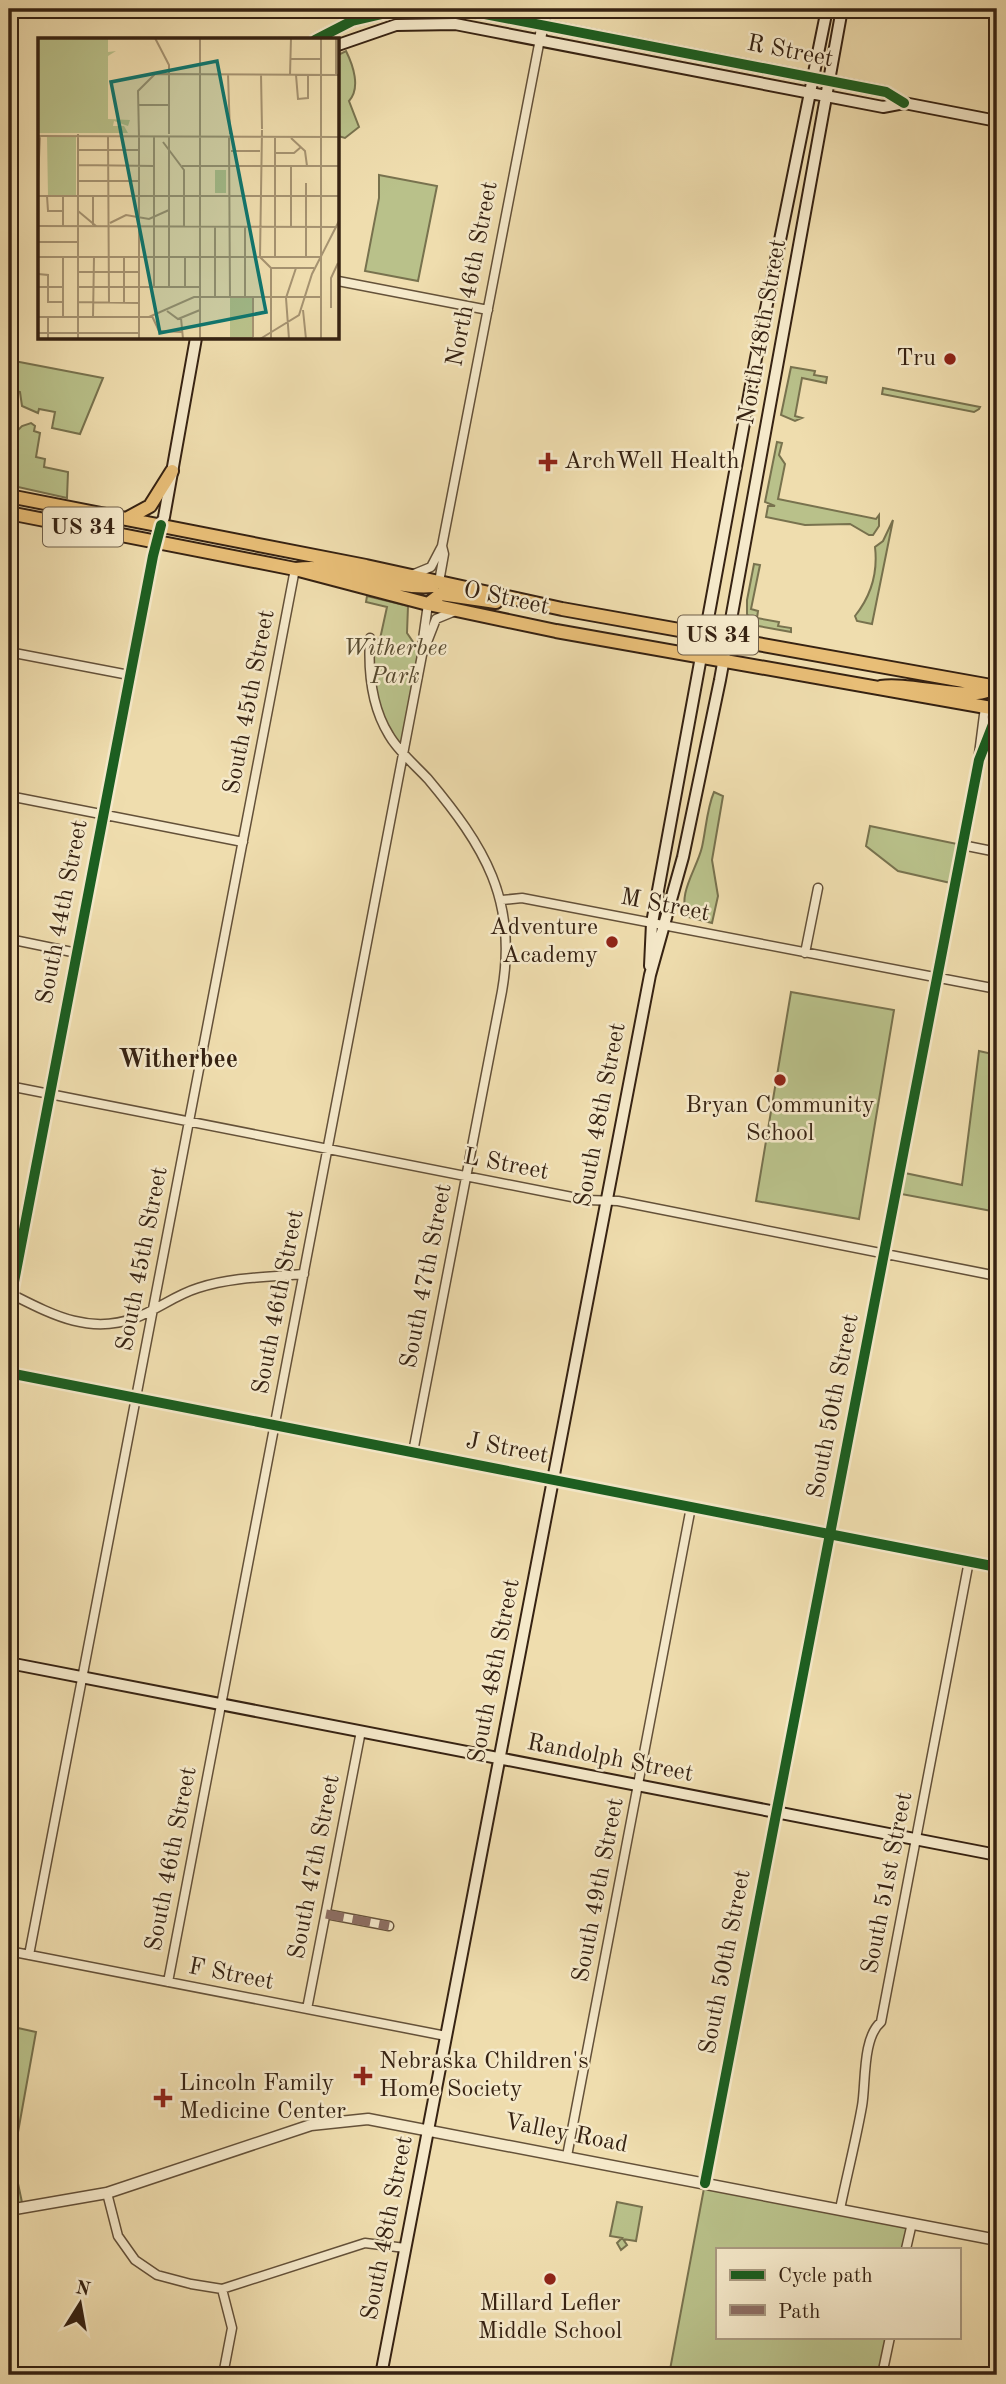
<svg xmlns="http://www.w3.org/2000/svg" width="1006" height="2384" viewBox="0 0 1006 2384" font-family="'Old Standard TT',serif">
  <rect width="100%" height="100%" fill="#efddae"/>
  <filter id="stains"><feTurbulence type="fractalNoise" baseFrequency=".00286" numOctaves="4"/><feColorMatrix values="0 0 0 0 .2 0 0 0 0 .09 0 0 0 0 .02 0 0 0 .5 -.17"/></filter>
  <radialGradient id="worn" r=".72"><stop offset=".6" stop-color="#630" stop-opacity="0"/><stop offset="1" stop-color="#630" stop-opacity=".3"/></radialGradient>
  <path fill="#b9c18a" stroke="#78724e" stroke-width="2" d="M346 51C353 65 361 88 349 101L359 127 345 138 338 136V55Z
    M379 175 437 186 418 281 365 271 379 198Z
    M9 360 103 378 80 434 52 428 55 412 39 409 38 413 22 406 20 392 13 390 15 381 9 379Z
    M791 367 815 371 814 375 827 377 826 383 802 378 795 416 802 418 795 421 781 415Z
    M883 388 980 407 979 409 974 412 882 394Z
    M31 423 35 426 34 431 40 433 36 457 45 459 44 467 68 472 67 498 9 485 12 436 22 426Z
    M777 442 782 443 779 455 785 464 778 499 876 519 879 515V526L873 535H869L850 524 805 525 766 517 768 506H775L765 502Z
    M893 520 872 624 857 621 855 616C871 596 878 573 875 547L883 541Z
    M754 564 760 565 751 609 758 611 757 618 779 622 778 626 791 628V632L753 625 747 614V600Z
    M367 596 408 606 407 633 422 655 403 752 378 711 370 638 380 639 387 607 366 602Z
    M714 792 723 796 712 860 718 896 712 923 688 917C676 895 697 869 702 847 706 829 707 808 714 792Z
    M870 826 962 845 955 884 898 871 866 846Z
    M791 992 894 1010 859 1219 756 1201Z
    M979 1051 997 1055V1212L896 1193 900 1172 962 1185Z
    M9 2026 36 2032 13 2160 23 2207 15 2209 9 2182Z
    M705 2183 912 2223 906 2249H717V2337H890L882 2375H669Z
    M617 2202 642 2207 636 2241 623 2239 627 2245 621 2250 617 2243 622 2238 610 2236Z"/>
  <g fill="none" stroke-linecap="round" stroke-linejoin="round">
    <defs>
      <path id="minor" d="M338 281 488 310
        M414 574 431 567 442 546
        M439 582 444 554 442 546 540 39
        M370 638C368 671 371 706 389 735 398 751 415 765 428 779 484 846 518 900 502 991L413 1452
        M422 646 428 604
        M9 652 129 675
        M994 687 997 671
        M979 754 985 707
        M9 796 243 842
        M962 845 997 852
        M502 900 522 898 997 989
        M9 939 77 953
        M805 953 818 888
        M9 1086 587 1200 618 1201 997 1276
        M9 1293C51 1314 88 1335 135 1318 157 1310 175 1295 198 1288 232 1277 269 1277 304 1274
        M9 1308 156 542
        M9 1373 997 1567
        M326 1914 389 1926
        M9 1951 446 2036
        M29 1955 295 569
        M168 1982 422 655 436 619 453 612
        M307 2009 361 1731
        M567 2156 691 1507
        M705 2183 979 760 997 714
        M107 2193 118 2236 135 2260 157 2275 191 2284 222 2289 365 2243 405 2248
        M840 2209C847 2175 856 2140 862 2106 866 2084 862 2038 881 2022L969 1561
        M906 2249 912 2223
        M222 2289 232 2328 223 2375
        M9 2371 17 2375
        M882 2375 890 2337"/>
      <path id="tertiary" d="M540 39 546 9
        M9 2210 107 2193 311 2125 368 2119 997 2240"/>
      <path id="secondary" d="M459 9 886 92 904 103 997 121
        M315 40 352 21 404 9
        M338 45 396 25 455 24 883 107 904 103
        M156 542 164 517 196 338
        M650 966 652 923 756 358 827 9
        M9 1663 997 1855
        M381 2375 650 975 683 857 720 680 842 9"/>
      <path id="primary" d="M9 496 366 566 562 609 997 687
        M9 513 295 569 428 604 556 631 997 709
        M128 518 150 506 172 471
        M296 569C342 562 386 590 433 586
        M428 604 441 594 496 602
        M881 687C910 682 975 704 994 687"/>
    </defs>
    <use href="#minor" stroke="#645139" stroke-width="11"/>
    <use href="#tertiary" stroke="#645139" stroke-width="13"/>
    <use href="#secondary" stroke="#362212" stroke-width="14"/>
    <use href="#primary" stroke="#362212" stroke-width="16"/>
    <use href="#minor" stroke="#f5e9ca" stroke-width="8"/>
    <use href="#tertiary" stroke="#f5e9ca" stroke-width="10"/>
    <use href="#secondary" stroke="#f5e9ca" stroke-width="10"/>
    <use href="#primary" stroke="#e8be77" stroke-width="12"/>
    <path stroke="#8d6e63" stroke-width="9" stroke-dasharray="18 9" stroke-linecap="butt" d="M326 1914 389 1926"/>
    <defs>
      <path id="cycleway" d="M459 9 886 92 904 103
        M315 40 352 21 404 9
        M9 1308 153 556 161 525
        M9 1373 997 1567
        M705 2183 979 760 997 714"/>
    </defs>
    <use href="#cycleway" stroke="#f5e9ca" stroke-width="15"/>
    <use href="#cycleway" stroke="#1b5e20" stroke-width="10"/>
  </g>
  <g fill="#8f2418" stroke="#f5e9ca" stroke-width="2.5">
    <circle cx="950" cy="359" r="7"/>
    <path d="M544.5 451.5h7v7h7v7h-7v7h-7v-7h-7v-7h7z"/>
    <circle cx="612" cy="942" r="7"/>
    <circle cx="780" cy="1080" r="7"/>
    <path d="M359.5 2065.5h7v7h7v7h-7v7h-7v-7h-7v-7h7z"/>
    <path d="M159.5 2087.5h7v7h7v7h-7v7h-7v-7h-7v-7h7z"/>
    <circle cx="550" cy="2279" r="7"/>
  </g>
  <g text-anchor="middle" dominant-baseline="central" stroke-width="5" stroke-linejoin="round" paint-order="stroke">
    <g fill="#f5e9ca" stroke="#6f5e49" stroke-width="2">
      <rect x="43" y="507.5" width="80" height="39" rx="5"/>
      <rect x="678" y="615.5" width="80" height="39" rx="5"/>
    </g>
    <g font-size="23" font-weight="bold" fill="#362212">
      <text x="83" y="527">US 34</text>
      <text x="718" y="635">US 34</text>
    </g>
    <g font-size="24" fill="#362212" stroke="#f5e9ca">
      <text transform="translate(790 52) rotate(11)">R Street</text>
      <text transform="translate(473 274) rotate(-79)">North 46th Street</text>
      <text transform="translate(763 332) rotate(-80)">North 48th Street</text>
      <text transform="translate(506 599) rotate(12)">O Street</text>
      <text transform="translate(250 702) rotate(-79)">South 45th Street</text>
      <text transform="translate(665 906) rotate(11)">M Street</text>
      <text transform="translate(63 912) rotate(-79)">South 44th Street</text>
      <text transform="translate(601 1115) rotate(-79)">South 48th Street</text>
      <text transform="translate(506 1165) rotate(11)">L Street</text>
      <text transform="translate(143 1259) rotate(-79)">South 45th Street</text>
      <text transform="translate(427 1276) rotate(-79)">South 47th Street</text>
      <text transform="translate(279 1302) rotate(-79)">South 46th Street</text>
      <text transform="translate(834 1406) rotate(-79)">South 50th Street</text>
      <text transform="translate(507 1449) rotate(11)">J Street</text>
      <text transform="translate(495 1671) rotate(-79)">South 48th Street</text>
      <text transform="translate(610 1759) rotate(11)">Randolph Street</text>
      <text transform="translate(172 1859) rotate(-79)">South 46th Street</text>
      <text transform="translate(315 1867) rotate(-79)">South 47th Street</text>
      <text transform="translate(888 1883) rotate(-79)">South 51st Street</text>
      <text transform="translate(599 1890) rotate(-79)">South 49th Street</text>
      <text transform="translate(726 1962) rotate(-79)">South 50th Street</text>
      <text transform="translate(231 1975) rotate(11)">F Street</text>
      <text transform="translate(566 2134) rotate(11)">Valley Road</text>
      <text transform="translate(388 2228) rotate(-79)">South 48th Street</text>
    </g>
    <g font-size="24" fill="#362212" stroke="#f5e9ca" text-anchor="start">
      <text x="936" y="359" text-anchor="end">Tru</text>
      <text x="564" y="462">ArchWell Health</text>
      <text x="598" y="928" text-anchor="end">Adventure<tspan x="598" dy="28">Academy</tspan></text>
      <text x="780" y="1106" text-anchor="middle">Bryan Community<tspan x="780" dy="28">School</tspan></text>
      <text x="379" y="2062">Nebraska Children's<tspan x="379" dy="28">Home Society</tspan></text>
      <text x="179" y="2084">Lincoln Family<tspan x="179" dy="28">Medicine Center</tspan></text>
      <text x="550" y="2304" text-anchor="middle">Millard Lefler<tspan x="550" dy="28">Middle School</tspan></text>
    </g>
    <g font-size="24" font-style="italic" fill="#574a30" stroke="#f5e9ca">
      <text x="395" y="649">Witherbee<tspan x="395" dy="28">Park</tspan></text>
    </g>
    <g font-size="26" font-weight="bold" fill="#362212" stroke="#f5e9ca">
      <text x="178" y="1060">Witherbee</text>
    </g>
  </g>
  <g transform="translate(38 38)">
    <rect width="301" height="301" fill="#efddae"/>
    <path d="M0 0H70V14L78 13 70 18V81L92 82 90 88 76 83 75 88H86L90 95H0ZM9 98 38 99V158H10ZM177 132H188V155H177ZM192 259H215V300H192Z" fill="#b9c18a"/>
    <path fill="none" stroke="#a59270" stroke-width="2" d="M117 0 131 27V96M283 0V301M253 21H282M190 36 192 96M223 36 224 91M252 37 253 0M258 37 260 61 270 60V37M298 37V0M101 67H131M224 92 222 219 233 230V301M40 96V301M0 98 301 99M70 98 71 264M101 98V301M101 98 100 53 117 36 301 37M116 98V249M191 98 192 259M131 99V249M237 99V219M253 100 267 113 269 128M125 104 146 132V188M40 112H101M193 113H222M237 115H256L263 109M40 127 116 128M144 128H301M0 143 2 97M40 143H101M0 158H301M9 158 10 173H24M25 158V188M55 158V187M40 173 58 188M72 185 88 177 111 181 131 172M0 188 299 189M177 189V259M253 189V128M0 204H40M0 219H283M268 219V145M233 230H276M40 234H101M0 236 10 237V264H25M0 249H25M40 249H162M147 249V220M207 259V189M215 259V299M40 264 101 265M86 264V219M293 270V240L300 225M265 272 268 301M129 273 140 281 162 272M114 278 121 293 145 294M0 279H111L156 259H283M25 279V219M55 279 56 219M143 280 145 301M0 295H101M162 300H215M10 301V279M162 301V0M222 301 261 277 274 236 301 183M251 301 248 260 258 230"/>
    <path fill="#0f766e" fill-opacity="0.15" stroke="#0f766e" stroke-width="3.5" d="M179 23 228 274 122 295 73 44Z"/>
    <rect width="301" height="301" fill="none" stroke="#362212" stroke-width="3.5"/>
  </g>
  <rect width="1006" height="2384" fill="none" stroke="#efddae" stroke-width="35"/>
  <rect x="10" y="10" width="985" height="2363" fill="none" stroke="#362212" stroke-width="3.5"/>
  <rect x="18" y="18" width="971" height="2349" fill="none" stroke="#362212" stroke-width="2"/>
  <rect x="716" y="2248" width="245" height="91" fill="#f5e9ca" stroke="#a99980" stroke-width="2"/>
  <rect x="730" y="2270" width="35" height="10" fill="#1b5e20" stroke="#a99980" stroke-width="2"/>
  <text x="778" y="2282" font-size="21" fill="#362212">Cycle path</text>
  <rect x="730" y="2305" width="35" height="10" fill="#8d6e63" stroke="#a99980" stroke-width="2"/>
  <text x="778" y="2318" font-size="21" fill="#362212">Path</text>
  <g transform="translate(80 2304) rotate(11)" stroke="#f5e9ca" stroke-width="5" paint-order="stroke">
  <path d="M0-5L12 26L0 18L-12 26Z" fill="#362212"/>
  <text y="-10" font-size="19" font-weight="bold" text-anchor="middle" fill="#362212">N</text>
  </g>
  <rect width="100%" height="100%" filter="url(#stains)"/>
  <rect width="100%" height="100%" fill="url(#worn)"/>
</svg>
